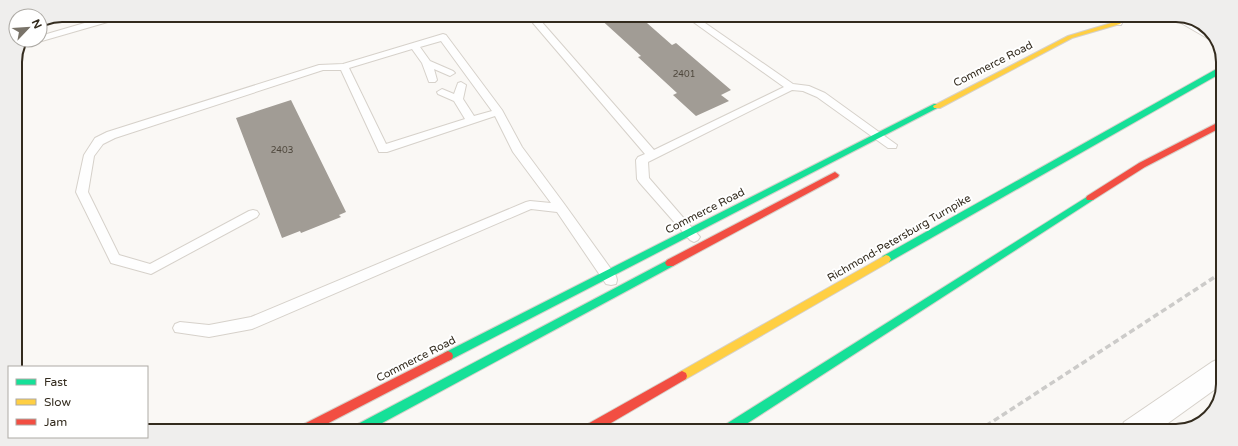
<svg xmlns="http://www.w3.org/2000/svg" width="1238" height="446" viewBox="0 0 1238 446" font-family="'Varela Round',sans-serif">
  <rect width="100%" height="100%" fill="#faf8f5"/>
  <path fill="#a19c95" d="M597 16H639L672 45 676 43 731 90 721 95 729 101 696 116 673 95 677 93 638 57 641 56Z
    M291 100 346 212 339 215 341 217 301 233 300 231 282 238 236 118Z"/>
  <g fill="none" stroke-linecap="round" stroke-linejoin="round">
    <defs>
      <path id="lane" d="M112 15H126L125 17 21 47 23 42 40 40V36Z
        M531 16H539L540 20 654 150 784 87 685 16H695L793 84 809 86 825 93 897 145 896 148H888L817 97 803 91 792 90 648 162 649 178 700 237 698 240 694 242 690 240 639 182 637 179 636 160 638 157 645 154 533 23Z
        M1104 17H1115L1122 23 1121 25H1115Z
        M443 34 446 35 502 110 522 147 565 205 616 276 617 280 616 284 611 285 606 284 557 212 531 209 252 329 209 337 175 332 173 328 175 324 180 322 209 325 251 317 526 202 530 201 551 203 513 152 495 116 387 152H379L341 70H323L115 138 103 144 94 156 88 192 119 255 150 264 249 211 253 210 257 211 259 214 257 217 151 274 111 263 76 192 84 155 95 138 107 132 319 65 343 64ZM441 41 492 111 474 116 463 99 466 85 461 82 458 83 454 94 442 89 437 92 438 94 454 101 465 119 386 144 349 68 412 49 422 63 429 82H435L437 80 434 69 450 76 455 73 453 71 430 61 420 47Z"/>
      <path id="street" d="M1174 17H1191L1213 33 1215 38H1207L1176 20Z
        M1221 358V385L1157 431H1120L1124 422 1212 362Z"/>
      <path id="fast" d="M1220 67H1223V72L889 262H883L881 259 883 256Z
        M934 104H940L941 106 452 359 448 361 444 359 443 356 444 353Z
        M1090 195 1093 196 1094 198 1093 200 737 430H721L723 426Z
        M670 259 673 260 675 263 673 266 371 429H354L356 425Z"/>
      <path id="slow" d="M1118 21 1121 23 1120 24 1072 38 940 108H934L933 106 1068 36Z
        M886 255 889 256 891 259 889 262 686 379 682 381 678 379 677 376 678 373Z"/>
      <path id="jam" d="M1219 122H1222V127L1145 167 1093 200H1087L1086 198 1087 196 1139 163Z
        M835 172 839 175 838 177 673 266H667L665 263 667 260Z
        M448 351 452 353 453 356 452 359 317 429H300L302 425Z
        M682 371 686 373 687 376 686 379 599 430H582L584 426Z"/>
    </defs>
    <use href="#lane" stroke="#d6d1ca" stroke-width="2"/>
    <use href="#street" stroke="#d6d1ca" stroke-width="2"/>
    <use href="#fast" stroke="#d6d1ca" stroke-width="2"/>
    <use href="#slow" stroke="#d6d1ca" stroke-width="2"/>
    <use href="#jam" stroke="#d6d1ca" stroke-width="2"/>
    <use href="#lane" fill="#fefefe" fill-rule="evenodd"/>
    <use href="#street" fill="#fefefe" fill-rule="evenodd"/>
    <use href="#fast" fill="#16e098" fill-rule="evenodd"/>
    <use href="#slow" fill="#ffcf43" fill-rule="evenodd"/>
    <use href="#jam" fill="#f24e42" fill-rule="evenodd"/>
    <path stroke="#cccbc9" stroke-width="3.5" stroke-dasharray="6 3.5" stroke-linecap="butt" d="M978 431 1221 273"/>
  </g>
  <g text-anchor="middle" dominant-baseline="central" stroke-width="4" stroke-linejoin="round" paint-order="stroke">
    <g font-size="9" fill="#4e473c">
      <text x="684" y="74">2401</text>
      <text x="282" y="150">2403</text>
    </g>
    <g font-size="11" fill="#332b1e" stroke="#fff">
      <text transform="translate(993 64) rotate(-27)">Commerce Road</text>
      <text transform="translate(705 211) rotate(-27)">Commerce Road</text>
      <text transform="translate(899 238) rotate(-30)">Richmond-Petersburg Turnpike</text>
      <text transform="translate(416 359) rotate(-27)">Commerce Road</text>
    </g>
  </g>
  <path d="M0 0H1238V446H0ZM62 22H1176A40 40 0 0 1 1216 62V384A40 40 0 0 1 1176 424H62A40 40 0 0 1 22 384V62A40 40 0 0 1 62 22Z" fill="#efeeed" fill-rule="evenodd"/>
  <path fill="none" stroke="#332b1e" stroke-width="2" d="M62 22H1176A40 40 0 0 1 1216 62V384A40 40 0 0 1 1176 424H62A40 40 0 0 1 22 384V62A40 40 0 0 1 62 22Z"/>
  <rect x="8" y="366" width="140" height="72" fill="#ffffff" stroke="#adaaa5"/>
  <rect x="16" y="379" width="20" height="6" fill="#16e098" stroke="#adaaa5"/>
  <text x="44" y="386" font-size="12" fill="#332b1e">Fast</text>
  <rect x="16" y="399" width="20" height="6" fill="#ffcf43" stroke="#adaaa5"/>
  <text x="44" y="406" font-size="12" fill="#332b1e">Slow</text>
  <rect x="16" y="419" width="20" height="6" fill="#f24e42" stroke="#adaaa5"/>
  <text x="44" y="426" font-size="12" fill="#332b1e">Jam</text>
  <g transform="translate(28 28) rotate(65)"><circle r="19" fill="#ffffff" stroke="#adaaa5"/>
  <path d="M0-3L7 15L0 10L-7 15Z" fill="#797369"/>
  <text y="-6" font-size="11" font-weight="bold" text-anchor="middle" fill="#332b1e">N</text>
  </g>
</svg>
